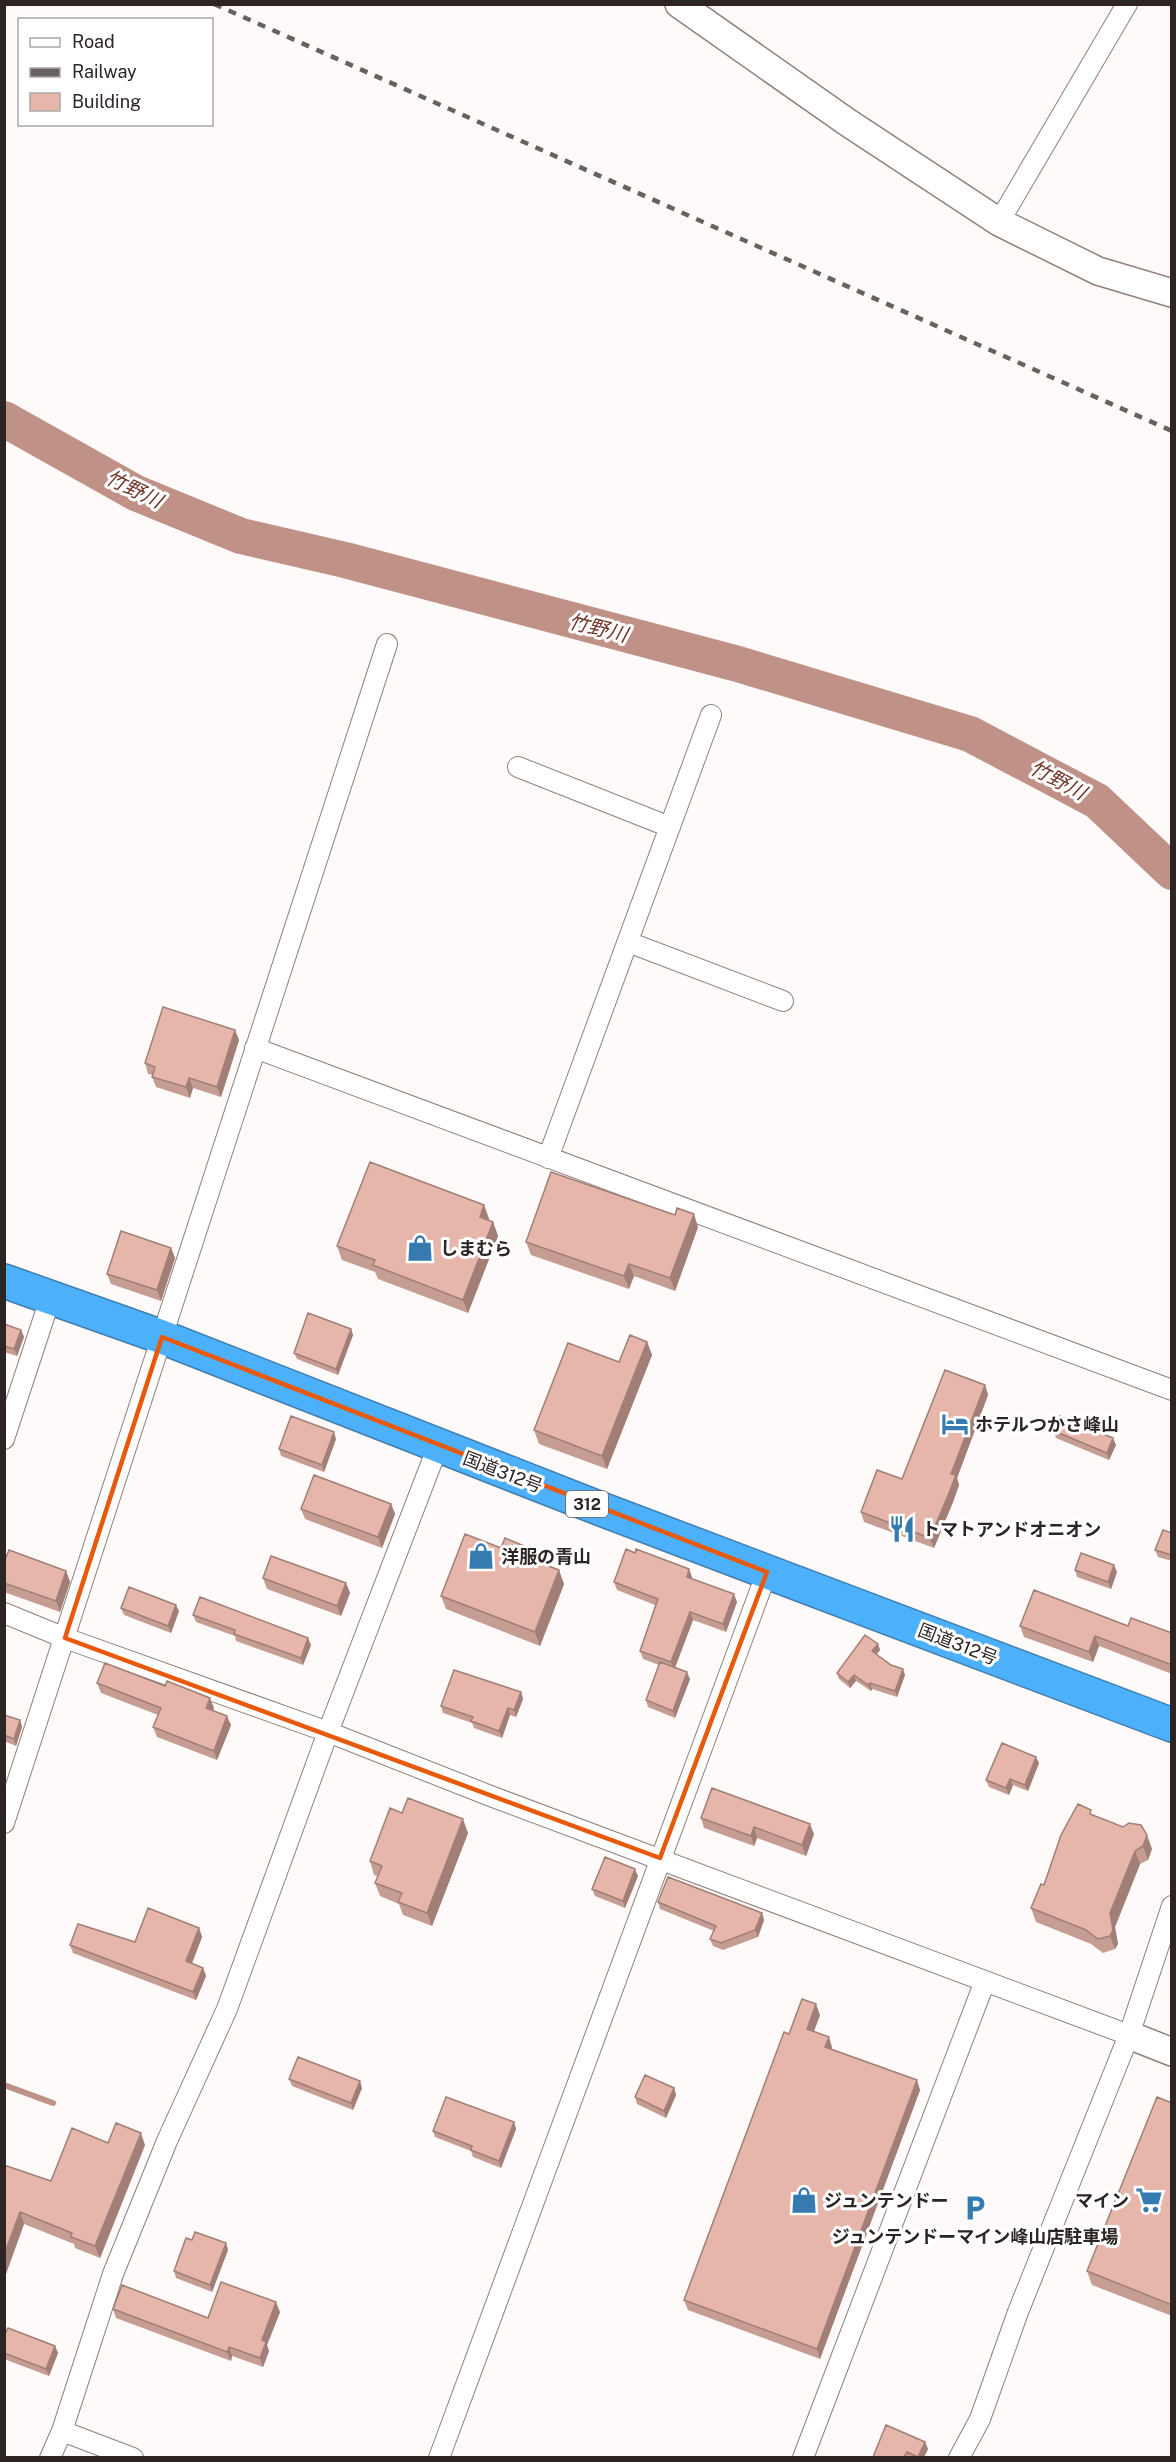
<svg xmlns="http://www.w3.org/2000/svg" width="1176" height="2462" viewBox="0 0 1176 2462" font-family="'Public Sans','Noto Sans JP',sans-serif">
  <rect width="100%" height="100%" fill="#fefaf9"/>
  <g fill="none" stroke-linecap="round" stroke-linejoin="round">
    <path stroke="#c09186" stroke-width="6" d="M4 2085 53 2103"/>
    <path stroke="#c09186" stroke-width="36" d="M4 419 136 493 241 536 345 560 738 664 970 734 1097 801 1172 872"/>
    <defs>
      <path id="street" d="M999 222 1127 4
        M518 767 670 827
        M628 942 783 1001
        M255 1048 1172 1390
        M548 1158 711 715
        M4 1439 50 1299
        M4 1613 65 1638 328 1732 493 1797 1129 2035
        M4 1823 387 644
        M62 2431 133 2458
        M50 2458 62 2431 113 2274 167 2141 227 2009 328 1732 438 1446
        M439 2458 767 1572
        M803 2458 985 1981
        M959 2458 980 2419 1018 2312 1129 2035 1172 1906"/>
      <path id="secondary" d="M679 4 847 122 999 222 1098 271 1172 293
        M1129 2035 1172 2052"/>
      <path id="highway" d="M4 1281 162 1337 601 1509 1172 1725"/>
    </defs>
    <use href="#street" stroke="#8f807c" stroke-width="22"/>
    <use href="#secondary" stroke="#8f807c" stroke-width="30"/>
    <use href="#highway" stroke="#417fb0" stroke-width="36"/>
    <use href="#street" stroke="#fff" stroke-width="20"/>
    <use href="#secondary" stroke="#fff" stroke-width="27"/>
    <use href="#highway" stroke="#4db0fb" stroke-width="33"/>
    <path stroke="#676160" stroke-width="4.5" stroke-dasharray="8 8" stroke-linecap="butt" d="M214 4 1172 431"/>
  </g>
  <path fill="#c69d92" d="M235 1030 239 1040 221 1097 193 1088 190 1098 156 1087 152 1077 153 1075 148 1074 145 1063Z
    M484 1205 489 1219V1220L493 1222 498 1236 468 1313 378 1279 375 1272 342 1260 337 1246Z
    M675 1215 698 1227 675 1291 634 1276 629 1289 531 1255 526 1242Z
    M171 1248 175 1258 161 1301 111 1284 107 1274Z
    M4 1324 21 1330 24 1337 17 1356 4 1352Z
    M351 1329 353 1335 338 1375 297 1359 294 1353Z
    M647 1342 652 1355 607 1469 539 1444 534 1430 619 1362Z
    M985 1385 988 1395 957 1478 959 1485 953 1502 934 1548 864 1522 861 1512 902 1479Z
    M1054 1431 1116 1445 1109 1460 1056 1438Z
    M336 1439 324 1472 281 1456 279 1449Z
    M391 1504 395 1514 382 1548 305 1519 301 1509Z
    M1172 1533V1561L1158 1557 1155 1550Z
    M534 1560 564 1584 540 1646 446 1609 441 1596Z
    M4 1562 66 1571 70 1582 60 1612 4 1592Z
    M1075 1570 1117 1572 1111 1589 1077 1577Z
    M692 1577V1579L737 1602 726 1632 693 1620 675 1668 690 1679 675 1718 648 1707 646 1700 659 1665 643 1659 640 1651 655 1605 617 1590 614 1582Z
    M263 1578 346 1583 350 1593 341 1616 267 1589Z
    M121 1608 179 1611 171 1633 124 1615Z
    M193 1615 311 1645 303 1665 236 1641 235 1636 196 1622Z
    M1020 1626H1128L1172 1633V1674L1099 1646 1093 1662 1024 1637Z
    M878 1644 880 1650 876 1655 905 1675 897 1697 872 1689 871 1691 856 1681 850 1688 839 1679 837 1673Z
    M97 1683 165 1686 214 1708 213 1710 231 1725 217 1760 157 1737 153 1727 158 1715 101 1693Z
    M521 1692 523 1699 516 1717 510 1715 502 1738 474 1728 472 1723 443 1713 441 1706Z
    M4 1715 20 1720 22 1727 16 1746 4 1741Z
    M1039 1763 1028 1791 1013 1785 1009 1795 989 1787 986 1780Z
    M402 1813 468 1833 432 1926 403 1915 399 1904 380 1896 375 1883 378 1876 374 1875 370 1861Z
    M1093 1815 1152 1849 1148 1860 1140 1864 1115 1927 1118 1944 1115 1949 1103 1953 1091 1944 1036 1922 1031 1908Z
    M701 1818 814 1834 806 1856 757 1838 754 1846 704 1828Z
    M638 1876 625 1908 595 1896 592 1889Z
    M658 1902 762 1913 764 1920 758 1937 723 1950 713 1946 710 1939 714 1931 660 1909Z
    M199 1928 202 1937 192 1964 203 1968 206 1976 196 2000 73 1953 70 1945 135 1942Z
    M820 2015 814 2031 832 2047 831 2049 920 2090 820 2359 688 2310 684 2300 789 2034Z
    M289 2079 362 2088 353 2110 292 2086Z
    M674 2088 676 2095 666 2118 637 2104 635 2097Z
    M1172 2103V2316L1092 2285 1087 2271Z
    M514 2122 516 2129 501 2168 473 2157 471 2151 435 2137 433 2131Z
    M108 2143 145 2145 100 2258 75 2248 74 2244 24 2224 4 2277V2165L51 2181Z
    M192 2240 226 2243 228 2250 212 2292 176 2278 174 2271Z
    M113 2309 208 2318 280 2312 267 2345 269 2351 263 2367 232 2356 231 2361 116 2318Z
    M4 2336 55 2346 58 2353 49 2376 4 2359Z
    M925 2442 928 2449 924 2457H873Z"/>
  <path fill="#a17f77" d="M235 1030 239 1040 221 1097 217 1087Z
    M189 1078 193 1088 190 1098 186 1087Z
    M484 1205 489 1219 485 1230 480 1217Z
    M694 1214 698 1227 675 1291 670 1278Z
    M493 1222 498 1236 468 1313 463 1300Z
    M171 1248 175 1258 161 1301 157 1290Z
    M629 1264 634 1276 629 1289 624 1276Z
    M351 1329 353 1335 338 1375 336 1369Z
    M21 1330 24 1337 17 1356 14 1349Z
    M647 1342 652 1355 607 1469 602 1456Z
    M985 1385 988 1395 957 1478 959 1485 953 1502 934 1548 930 1538 951 1474Z
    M334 1432 336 1439 324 1472 322 1465Z
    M1113 1438 1116 1445 1109 1460 1107 1453Z
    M391 1504 395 1514 382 1548 378 1537Z
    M529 1548 534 1561 525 1557Z
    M1114 1565 1117 1572 1111 1589 1108 1582Z
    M689 1569 692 1577 690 1585 687 1577Z
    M559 1570 564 1584 540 1646 535 1632Z
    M66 1571 70 1582 60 1612 56 1601Z
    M346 1583 350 1593 341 1616 337 1606Z
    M734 1594 737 1602 726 1632 723 1624Z
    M176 1605 179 1611 171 1633 168 1626Z
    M690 1612 693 1620 674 1670 671 1662Z
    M1095 1636 1099 1646 1093 1662 1089 1652Z
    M308 1638 311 1645 303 1665 301 1658Z
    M878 1644 880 1650 874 1657 872 1651Z
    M903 1669 905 1675 897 1697 895 1691Z
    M687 1672 690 1679 675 1718 673 1711Z
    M854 1675 856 1681 850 1688 848 1682Z
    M870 1683 872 1689 871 1691 868 1685Z
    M521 1692 523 1699 516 1717 514 1710Z
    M210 1698 214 1708 210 1717 206 1708Z
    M508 1708 510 1715 502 1738 499 1731Z
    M227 1716 231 1725 217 1760 214 1751Z
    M20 1720 22 1727 16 1746 14 1739Z
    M1036 1757 1039 1763 1028 1791 1025 1785Z
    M1010 1779 1013 1785 1009 1795 1006 1788Z
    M463 1819 468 1833 432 1926 427 1913Z
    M810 1824 814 1834 806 1856 802 1845Z
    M754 1827 757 1838 754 1846 751 1836Z
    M1147 1835 1152 1849 1148 1860 1143 1846Z
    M1135 1851 1140 1864 1115 1927 1118 1944 1115 1949 1110 1936V1913Z
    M635 1869 638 1876 625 1908 623 1901Z
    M762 1913 764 1920 758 1937 755 1930Z
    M199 1928 202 1937 189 1970 186 1961Z
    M203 1968 206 1976 196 2000 193 1992Z
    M816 2004 820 2015 811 2039 807 2029Z
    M829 2037 832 2047 828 2057 825 2047Z
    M917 2080 920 2090 820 2359 817 2349Z
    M360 2081 362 2088 353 2110 351 2103Z
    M674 2088 676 2095 666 2118 664 2111Z
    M514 2122 516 2129 501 2168 499 2161Z
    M141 2133 145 2145 100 2258 95 2246Z
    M20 2212 24 2224 5 2277 4 2255Z
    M226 2243 228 2250 212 2292 210 2285Z
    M276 2302 280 2312 267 2345 269 2351 263 2367 260 2358 262 2340Z
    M55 2346 58 2353 49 2376 46 2369Z
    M229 2347 232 2356 231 2361 227 2352Z
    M925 2442 928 2449 924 2457H919Z"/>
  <path fill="#e6b6aa" stroke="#a17f77" stroke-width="1.5" d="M163 1007 235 1030 217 1087 189 1078 186 1087 152 1077 155 1067 145 1063Z
    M370 1162 484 1205 480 1217 493 1222 463 1300 373 1265 375 1260 337 1246Z
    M551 1172 675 1215 677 1208 694 1214 670 1278 629 1264 624 1276 526 1242Z
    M121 1231 171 1248 157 1290 107 1274Z
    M308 1313 351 1329 336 1369 294 1353Z
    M4 1324 21 1330 14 1349 4 1346Z
    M630 1335 647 1342 602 1456 534 1430 568 1343 619 1362Z
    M945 1370 985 1385 951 1474 956 1475 949 1493 930 1538 861 1512 877 1470 902 1479Z
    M291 1416 334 1432 322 1465 279 1449Z
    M1060 1416 1113 1438 1107 1453 1054 1431Z
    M314 1475 391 1504 378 1537 301 1509Z
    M1163 1530 1172 1533V1555L1155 1550Z
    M465 1534 501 1548 505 1538 529 1548 525 1557 559 1570 535 1632 441 1596Z
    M626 1549 635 1553 636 1549 689 1569 687 1577 734 1594 723 1624 690 1612 671 1662 640 1651 658 1599 614 1582Z
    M9 1550 66 1571 56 1601 4 1583V1562Z
    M1081 1553 1114 1565 1108 1582 1075 1570Z
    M271 1556 346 1583 337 1606 263 1578Z
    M129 1587 176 1605 168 1626 121 1608Z
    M1034 1590 1128 1626 1131 1618 1172 1633V1665L1095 1636 1089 1652 1020 1626Z
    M200 1597 308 1638 301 1658 234 1634 235 1630 193 1615Z
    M865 1635 878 1644 872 1651 891 1665 903 1669 895 1691 870 1683 868 1685 854 1675 848 1682 837 1673Z
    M660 1662 687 1672 673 1711 646 1700Z
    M105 1663 165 1686 167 1681 210 1698 206 1708 227 1716 214 1751 153 1727 161 1708 97 1683Z
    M454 1670 521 1692 514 1710 508 1708 499 1731 471 1721 473 1717 441 1706Z
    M4 1715 20 1720 14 1739 4 1735Z
    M1002 1743 1036 1757 1025 1785 1010 1779 1006 1788 986 1780Z
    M712 1788 810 1824 802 1845 754 1827 751 1836 701 1818Z
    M408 1798 463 1819 427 1913 398 1902 402 1893 375 1883 382 1866 370 1861 390 1808 402 1813Z
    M1078 1804 1091 1810 1090 1814 1123 1827 1129 1823 1141 1825 1147 1835 1143 1846 1135 1851 1110 1913 1113 1930 1110 1936 1098 1939 1086 1930 1031 1908 1041 1884 1044 1885 1061 1835Z
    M605 1857 635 1869 623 1901 592 1889Z
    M668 1877 762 1913 755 1930 721 1943 710 1939 716 1926 658 1902Z
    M148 1908 199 1928 186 1961 203 1968 193 1992 70 1945 78 1924 135 1942Z
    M802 1999 816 2004 807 2029 829 2037 825 2047 917 2080 817 2349 684 2300 784 2032 789 2034Z
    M298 2057 360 2081 351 2103 289 2079Z
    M645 2075 674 2088 664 2111 635 2097Z
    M446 2097 514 2122 499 2161 471 2150 472 2146 433 2131Z
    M1157 2097 1172 2103V2305L1087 2271Z
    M116 2123 141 2133 95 2246 71 2237 72 2233 20 2212 4 2255V2165L51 2181 72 2128 108 2143Z
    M195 2232 226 2243 210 2285 174 2271 186 2238 192 2240Z
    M221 2282 276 2302 262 2340 266 2342 260 2358 229 2347 227 2352 113 2309 122 2285 208 2318Z
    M8 2328 55 2346 46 2369 4 2353V2336Z
    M886 2425 925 2442 918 2457 907 2452 904 2457H873Z"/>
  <path fill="none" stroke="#e8590c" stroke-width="4.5" stroke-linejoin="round" d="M162 1337 767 1572 660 1858 65 1638Z"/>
  <defs>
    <symbol id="shop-bare" viewBox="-9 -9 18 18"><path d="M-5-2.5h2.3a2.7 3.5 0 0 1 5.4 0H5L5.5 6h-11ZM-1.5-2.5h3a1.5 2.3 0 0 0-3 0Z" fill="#357bb0" stroke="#fff" stroke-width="2.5" paint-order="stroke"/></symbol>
    <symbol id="hotel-bare" viewBox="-9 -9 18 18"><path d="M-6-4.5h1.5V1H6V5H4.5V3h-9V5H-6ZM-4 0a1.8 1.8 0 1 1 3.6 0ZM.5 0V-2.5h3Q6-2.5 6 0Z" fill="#357bb0" stroke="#fff" stroke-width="2.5" paint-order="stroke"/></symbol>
    <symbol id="restaurant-bare" viewBox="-9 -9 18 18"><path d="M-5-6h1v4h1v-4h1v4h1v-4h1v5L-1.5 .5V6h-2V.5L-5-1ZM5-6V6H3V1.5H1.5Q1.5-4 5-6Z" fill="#357bb0" stroke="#fff" stroke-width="2.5" paint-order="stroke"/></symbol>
    <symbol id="supermarket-bare" viewBox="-9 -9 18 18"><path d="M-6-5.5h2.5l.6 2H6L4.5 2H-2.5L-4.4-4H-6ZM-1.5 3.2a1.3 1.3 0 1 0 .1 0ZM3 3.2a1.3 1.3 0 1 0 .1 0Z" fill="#357bb0" stroke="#fff" stroke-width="2.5" paint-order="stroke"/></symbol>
    <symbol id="parking-bare" viewBox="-9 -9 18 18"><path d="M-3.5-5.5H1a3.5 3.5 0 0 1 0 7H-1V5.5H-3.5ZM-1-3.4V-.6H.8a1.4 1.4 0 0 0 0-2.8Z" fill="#357bb0" stroke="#fff" stroke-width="2.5" paint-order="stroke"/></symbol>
  </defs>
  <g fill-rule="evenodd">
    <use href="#shop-bare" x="401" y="1229" width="38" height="38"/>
    <use href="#hotel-bare" x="936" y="1405" width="38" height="38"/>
    <use href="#restaurant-bare" x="883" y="1510" width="38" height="38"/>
    <use href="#shop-bare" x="462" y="1537" width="38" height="38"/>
    <use href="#shop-bare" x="785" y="2181" width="38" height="38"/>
    <use href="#supermarket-bare" x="1130" y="2181" width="38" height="38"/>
    <use href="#parking-bare" x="956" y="2189" width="38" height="38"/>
  </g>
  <g text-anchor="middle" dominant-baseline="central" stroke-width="6" stroke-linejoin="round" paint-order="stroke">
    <rect fill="#fff" stroke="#6b6666" stroke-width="1.5" x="566" y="1491" width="42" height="26" rx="4.5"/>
    <g font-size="16" font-weight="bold" fill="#2c2524">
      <text x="587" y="1504">312</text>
    </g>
    <g font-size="18" font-weight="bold" fill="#2c2524" stroke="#fff" text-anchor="start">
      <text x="440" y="1248">しまむら</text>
      <text x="975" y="1424">ホテルつかさ峰山</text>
      <text x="922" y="1529">トマトアンドオニオン</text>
      <text x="501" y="1556">洋服の青山</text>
      <text x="824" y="2200">ジュンテンドー</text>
      <text x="1129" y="2200" text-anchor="end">マイン</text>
      <text x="975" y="2236" text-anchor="middle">ジュンテンドーマイン峰山店駐車場</text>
    </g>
    <g font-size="18" fill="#2c2524" stroke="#fff">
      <text transform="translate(503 1472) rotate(21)">国道312号</text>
      <text transform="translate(958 1644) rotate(21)">国道312号</text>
    </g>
    <g font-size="20" font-style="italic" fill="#703326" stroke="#fff">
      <text transform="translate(134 489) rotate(26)">竹野川</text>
      <text transform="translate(598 628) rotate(14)">竹野川</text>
      <text transform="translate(1058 780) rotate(28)">竹野川</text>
    </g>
  </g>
  <rect width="1176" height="2462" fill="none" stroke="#2c2524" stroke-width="12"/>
  <rect x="18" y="18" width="195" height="108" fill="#ffffff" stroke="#aba8a7" stroke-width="1.5"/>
  <rect x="30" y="38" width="30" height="9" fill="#ffffff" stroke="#aba8a7" stroke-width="1.5"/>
  <text x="72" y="48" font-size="18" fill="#2c2524">Road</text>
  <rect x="30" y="68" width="30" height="9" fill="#676160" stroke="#aba8a7" stroke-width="1.5"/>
  <text x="72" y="78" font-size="18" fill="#2c2524">Railway</text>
  <rect x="30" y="93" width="30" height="18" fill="#e6b6aa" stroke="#aba8a7" stroke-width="1.5"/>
  <text x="72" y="108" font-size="18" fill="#2c2524">Building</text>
</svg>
